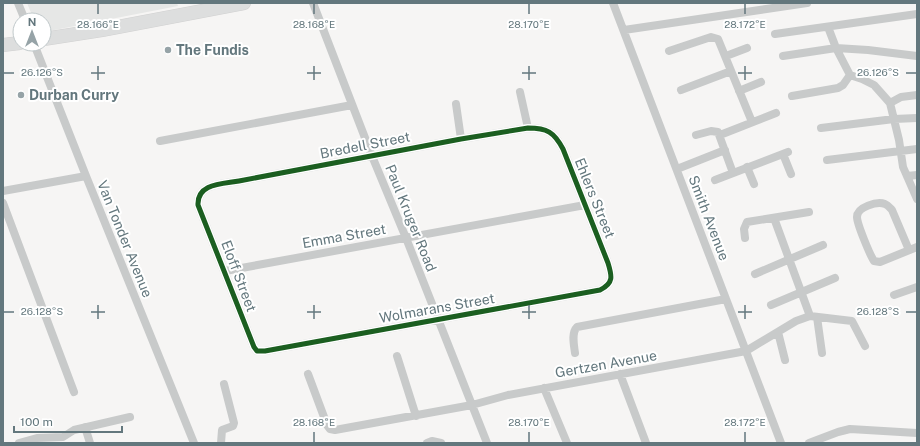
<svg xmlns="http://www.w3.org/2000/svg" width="920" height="446" viewBox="0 0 920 446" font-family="'Public Sans',sans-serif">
  <rect width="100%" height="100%" fill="#f6f5f4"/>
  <path fill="#e6e7e6" d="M27 3H177L178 6 44 32V20H34Z"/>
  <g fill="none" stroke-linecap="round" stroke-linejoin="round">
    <defs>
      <path id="primary" d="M44 39 102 30 244 3
        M3 45 20 43"/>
    </defs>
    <use href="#primary" stroke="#d1d1d1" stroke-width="14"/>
    <path stroke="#c8caca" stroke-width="8" d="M18 3 25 20
      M313 3 372 156 406 238 487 443
      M613 3 781 443
      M828 27 836 48 850 75 862 79 874 85 890 103 899 140 903 167 917 199
      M624 30 807 3
      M775 34 917 14
      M34 44 86 176 194 443
      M669 51 711 37 718 39 752 122
      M726 56 747 48
      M783 56 836 48 868 50 917 56
      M681 90 731 71
      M739 91 761 82
      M520 92 528 128
      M792 96 838 88 843 85 850 75
      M890 103 901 97 917 95
      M456 104 461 139
      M528 128C547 128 554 132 563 149L608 263C612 276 614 283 600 290L265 351H257L254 347 198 205C197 183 223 184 239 181L461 139Z
      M821 128 894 119 917 118
      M696 135 711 131 718 132 733 173
      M720 135 776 113
      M160 141 352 105
      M783 154 791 174
      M827 160 917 149
      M747 167 754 184
      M677 169 725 150
      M907 176 917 175
      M715 180 788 152
      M3 191 86 176
      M3 203 74 392
      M774 218 810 316
      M745 238 744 229 747 222 809 212
      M909 250 892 210C890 208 888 205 885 204 877 201 857 207 857 217 857 224 870 255 874 261L880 262 917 247
      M225 271 585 205
      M755 274 823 245
      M894 295 917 287
      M771 305 835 278
      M817 317 822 353
      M778 332 785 360
      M575 353C574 345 571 333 577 327L726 299
      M397 356 416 416
      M308 374 327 425 330 429 335 430 472 405 508 395 746 351 796 321 810 316 852 321 865 346
      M620 374 646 443
      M544 388 567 443
      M85 427 90 443
      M19 443 37 438 63 437 74 430 130 417
      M221 443 222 430 233 426 234 423 224 384
      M427 443 432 441 441 443
      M809 443 838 432 850 429 917 433"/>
    <use href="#primary" stroke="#dddede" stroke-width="13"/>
    <defs>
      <path id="cycleway" d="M528 128C547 128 554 132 563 149L608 263C612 276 614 283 600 290L265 351H257L254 347 198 205C197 183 223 184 239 181L461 139Z"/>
    </defs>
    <use href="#cycleway" stroke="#fff" stroke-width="8"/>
    <use href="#cycleway" stroke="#1b5e20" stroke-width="5"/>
  </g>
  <path fill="none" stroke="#63777d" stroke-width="1.5" d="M98 4V14M314 4V14M529 4V14M745 4V14M98 66V80M314 66V80M529 66V80M745 66V80M4 73H14M91 73H105M307 73H321M522 73H536M738 73H752M906 73H916M98 305V319M314 305V319M529 305V319M745 305V319M4 312H14M91 312H105M307 312H321M522 312H536M738 312H752M906 312H916M314 432V442M529 432V442M745 432V442"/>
  <g fill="#96a3a7" stroke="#fff" stroke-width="1.5">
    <circle cx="168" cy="50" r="4"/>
    <circle cx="21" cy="95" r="4"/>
  </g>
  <g text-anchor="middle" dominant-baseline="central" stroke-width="4" stroke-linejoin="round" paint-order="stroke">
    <g font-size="14" font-weight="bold" fill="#63777d" stroke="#fff" text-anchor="start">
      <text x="176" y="50">The Fundis</text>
      <text x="29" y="95">Durban Curry</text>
    </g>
    <g font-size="14" fill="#63777d" stroke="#fff">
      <text transform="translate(365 145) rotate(-11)">Bredell Street</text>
      <text transform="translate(595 198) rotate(68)">Ehlers Street</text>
      <text transform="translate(411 218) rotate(68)">Paul Kruger Road</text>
      <text transform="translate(709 218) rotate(69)">Smith Avenue</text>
      <text transform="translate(344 236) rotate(-10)">Emma Street</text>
      <text transform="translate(125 239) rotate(68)">Van Tonder Avenue</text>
      <text transform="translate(239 276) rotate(69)">Eloff Street</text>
      <text transform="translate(437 308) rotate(-10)">Wolmarans Street</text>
      <text transform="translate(606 364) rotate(-10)">Gertzen Avenue</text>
    </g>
  </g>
  <g font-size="10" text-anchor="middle" fill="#63777d" stroke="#fff" stroke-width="4" stroke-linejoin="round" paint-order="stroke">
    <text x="98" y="28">28.166°E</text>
    <text x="314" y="28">28.168°E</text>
    <text x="529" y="28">28.170°E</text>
    <text x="745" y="28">28.172°E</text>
    <text x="42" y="76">26.126°S</text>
    <text x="878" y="76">26.126°S</text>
    <text x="42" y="315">26.128°S</text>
    <text x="878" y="315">26.128°S</text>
    <text x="314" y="426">28.168°E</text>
    <text x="529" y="426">28.170°E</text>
    <text x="745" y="426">28.172°E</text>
  </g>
  <rect width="920" height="446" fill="none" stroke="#63777d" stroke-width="8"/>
  <g transform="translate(32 32)"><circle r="19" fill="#ffffff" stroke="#c1c9cb"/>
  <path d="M0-3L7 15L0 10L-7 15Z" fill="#96a3a7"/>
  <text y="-6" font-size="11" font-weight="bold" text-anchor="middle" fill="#63777d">N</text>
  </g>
  <path d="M14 426v6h108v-6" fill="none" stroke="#63777d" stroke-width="2"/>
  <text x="20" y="426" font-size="12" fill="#63777d" stroke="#ffffff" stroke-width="3" paint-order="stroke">100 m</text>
</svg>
